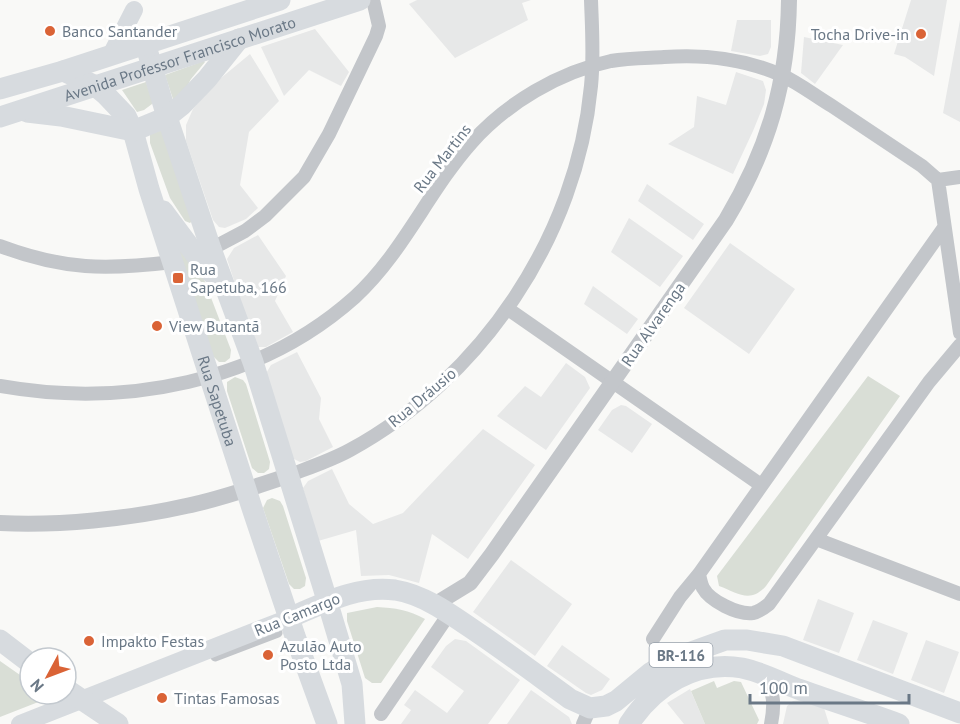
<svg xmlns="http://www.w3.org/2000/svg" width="960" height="724" viewBox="0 0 960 724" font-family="'PT Sans',sans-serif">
  <rect width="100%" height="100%" fill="#f9f9f7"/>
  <path fill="#e7e8e8" d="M417 0H531L522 3 528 20 455 58 409 4Z
    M911 0H947L934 76 905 57 894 54Z
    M737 20H771V47L768 54 760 56 731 51Z
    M960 20V122L943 113Z
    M315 29 349 72 341 86 309 70 284 96 261 47Z
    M804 37 843 45 815 84 801 73Z
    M250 54 279 101 249 132 240 185 258 208 246 219 225 228 219 227 213 220 186 141V125L193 109 215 83Z
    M736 72 763 81 766 90 764 104 753 131 733 174 668 144 694 127 697 96 726 105Z
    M647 184 704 224 693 240 638 201Z
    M629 218 683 256 660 287 611 252Z
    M258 235 286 276 275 301 293 332 266 347H258L244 311 227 259 234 248Z
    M730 243 795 289 749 354 684 308Z
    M593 286 638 319 627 334 584 304Z
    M297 352 321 398 319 419 333 447 306 461 300 462 292 458 265 375 271 365Z
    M566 363 585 377 590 388 546 450 497 416 525 386 541 397Z
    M621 405 626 406 652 424 632 453 598 430 612 410Z
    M483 429 535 465 468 559 432 534 419 583 389 575 361 576 356 530 318 541 303 488 308 481 332 469 349 504 373 524 403 513Z
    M511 560 572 604 535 656 473 612Z
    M818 599 854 613 839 653 803 640Z
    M873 620 908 633 893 674 857 660Z
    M455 639 466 641 520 680 488 724H401L411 710 404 705 415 690 447 713 464 691 431 667 446 646Z
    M926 640 959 652 944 693 911 680Z
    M562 645 610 679 602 690 591 695 586 693 547 666Z
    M690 689 705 724H684L667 703Z
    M531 690 569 717 572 724H507Z
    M801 700 824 708 829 724H783L787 706 793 701Z"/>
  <path fill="#d9ded6" d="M204 61 205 62 191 79 179 101 174 102 165 75Z
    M146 82 152 100V104L144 110 137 112 122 90Z
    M162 129 192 221 190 223 185 221 170 198 150 143V133Z
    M174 238 202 274 231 350 230 358 225 362H219L213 356Z
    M868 376 900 396 766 586C750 604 738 593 719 586L717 576Z
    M235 377 243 380 246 384 270 462 269 469 264 473H258L252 468 227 391V382Z
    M272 498 280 501 283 506 306 578 305 586 300 589H294L289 584 263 508 267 500Z
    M377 607C395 608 409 610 425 619L381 683H372L365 678 347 621V613Z
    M0 661 30 682V694H47L46 699 0 717Z
    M714 681 717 688 734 681 741 682 759 720 757 724H705L691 691Z"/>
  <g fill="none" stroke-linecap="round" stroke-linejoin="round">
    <path stroke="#c3c6ca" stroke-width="9" d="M215 657 278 633"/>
    <path stroke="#c3c6ca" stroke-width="14" d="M938 180 960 333
      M0 246C64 270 106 270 173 262
      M211 249 245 231 265 216 304 177 329 134 376 36 379 26 373 0
      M508 309 761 485
      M0 386C124 408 259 383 355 297 403 253 429 190 472 142 507 103 559 72 611 61 628 58 647 58 664 57 704 54 745 59 781 75 799 83 815 96 832 106 862 126 892 146 922 166L938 180 960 177
      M287 476C308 468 330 461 350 450 482 378 577 236 591 86 594 57 592 29 591 0
      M816 539 960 594
      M699 574C700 579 701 584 703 588 710 601 738 615 753 613 759 612 764 608 769 604L929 382 960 345
      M653 639 680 597 699 574 943 229
      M764 675C774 692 775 704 771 724
      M381 714 449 614
      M583 724 590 708"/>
    <path stroke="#c3c6ca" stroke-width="16" d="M0 523C58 526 129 519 186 506 221 499 254 487 287 476
      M434 605 470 583 492 554 726 220C768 150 788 82 789 0"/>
    <path stroke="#d7dbdf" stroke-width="18" d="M111 55 134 10
      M20 724 289 618"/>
    <path stroke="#d7dbdf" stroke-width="21" d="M289 618C322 604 357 585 395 590 427 595 457 619 484 637 513 657 541 678 570 699L590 708 606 706 616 701 650 673 675 658 725 640H747L783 646 960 713
      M629 724C654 686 695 660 742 668 762 672 780 682 798 689 832 701 866 712 899 724"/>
    <g stroke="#d7dbdf" stroke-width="21">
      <path d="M145 43 167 117 211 249 253 362 323 587 352 684 355 724"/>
      <path id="s1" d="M63 71 94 85 106 95 126 116 133 131 149 189 252 508 295 636 327 724"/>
      <path d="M0 89 63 71 280 0"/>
      <path d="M27 112 61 116 133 131 167 117 182 105 207 79 239 39"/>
      <path id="s2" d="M0 117 360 0"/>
      <path d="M163 211 201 262 219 280"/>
      <path d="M0 640 30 663"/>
      <path d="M66 689 118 724"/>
    </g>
  </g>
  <g fill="#da6336" stroke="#fff" stroke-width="2">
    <circle cx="50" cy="31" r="6"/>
    <circle cx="921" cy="34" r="6"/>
    <rect x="172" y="272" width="12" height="12" rx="3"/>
    <circle cx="157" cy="326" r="6"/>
    <circle cx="89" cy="641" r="6"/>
    <circle cx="268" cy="655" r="6"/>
    <circle cx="162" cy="698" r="6"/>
  </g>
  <g text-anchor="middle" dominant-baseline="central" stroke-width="6" stroke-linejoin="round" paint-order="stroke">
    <rect fill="#fff" stroke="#97a0aa" stroke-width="1.5" x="649.5" y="643" width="63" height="24" rx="4.5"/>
    <g font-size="15" font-weight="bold" fill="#6a7886">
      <text x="681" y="655">BR-116</text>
    </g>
    <g font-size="16" fill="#6a7886" stroke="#fff" text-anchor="start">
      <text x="62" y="31">Banco Santander</text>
      <text x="909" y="34" text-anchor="end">Tocha Drive-in</text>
      <text x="190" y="269">Rua<tspan x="190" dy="18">Sapetuba, 166</tspan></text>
      <text x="169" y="326">View Butantã</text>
      <text x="101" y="641">Impakto Festas</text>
      <text x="280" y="646">Azulão Auto<tspan x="280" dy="18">Posto Ltda</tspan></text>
      <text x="174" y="698">Tintas Famosas</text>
    </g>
    <g font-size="16" fill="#6a7886" stroke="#fff">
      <text stroke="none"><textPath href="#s2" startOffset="189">Avenida Professor Francisco Morato</textPath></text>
      <text transform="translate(442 158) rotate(-52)">Rua Martins</text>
      <text transform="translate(653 324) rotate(-55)">Rua Alvarenga</text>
      <text transform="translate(422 397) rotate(-40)">Rua Dráusio</text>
      <text stroke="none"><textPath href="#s1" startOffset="378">Rua Sapetuba</textPath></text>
      <text transform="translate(297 614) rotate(-22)">Rua Camargo</text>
    </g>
  </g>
  <g transform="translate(48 676) rotate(229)"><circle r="28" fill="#ffffff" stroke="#c3c9cf" stroke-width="1.5"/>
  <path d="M0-4.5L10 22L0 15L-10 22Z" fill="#da6336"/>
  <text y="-9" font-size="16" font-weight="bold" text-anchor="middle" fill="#6a7886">N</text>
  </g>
  <path d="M750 694v9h159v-9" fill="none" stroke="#6a7886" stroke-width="3"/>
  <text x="759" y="694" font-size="18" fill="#6a7886" stroke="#ffffff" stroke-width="4.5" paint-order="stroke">100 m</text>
</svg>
